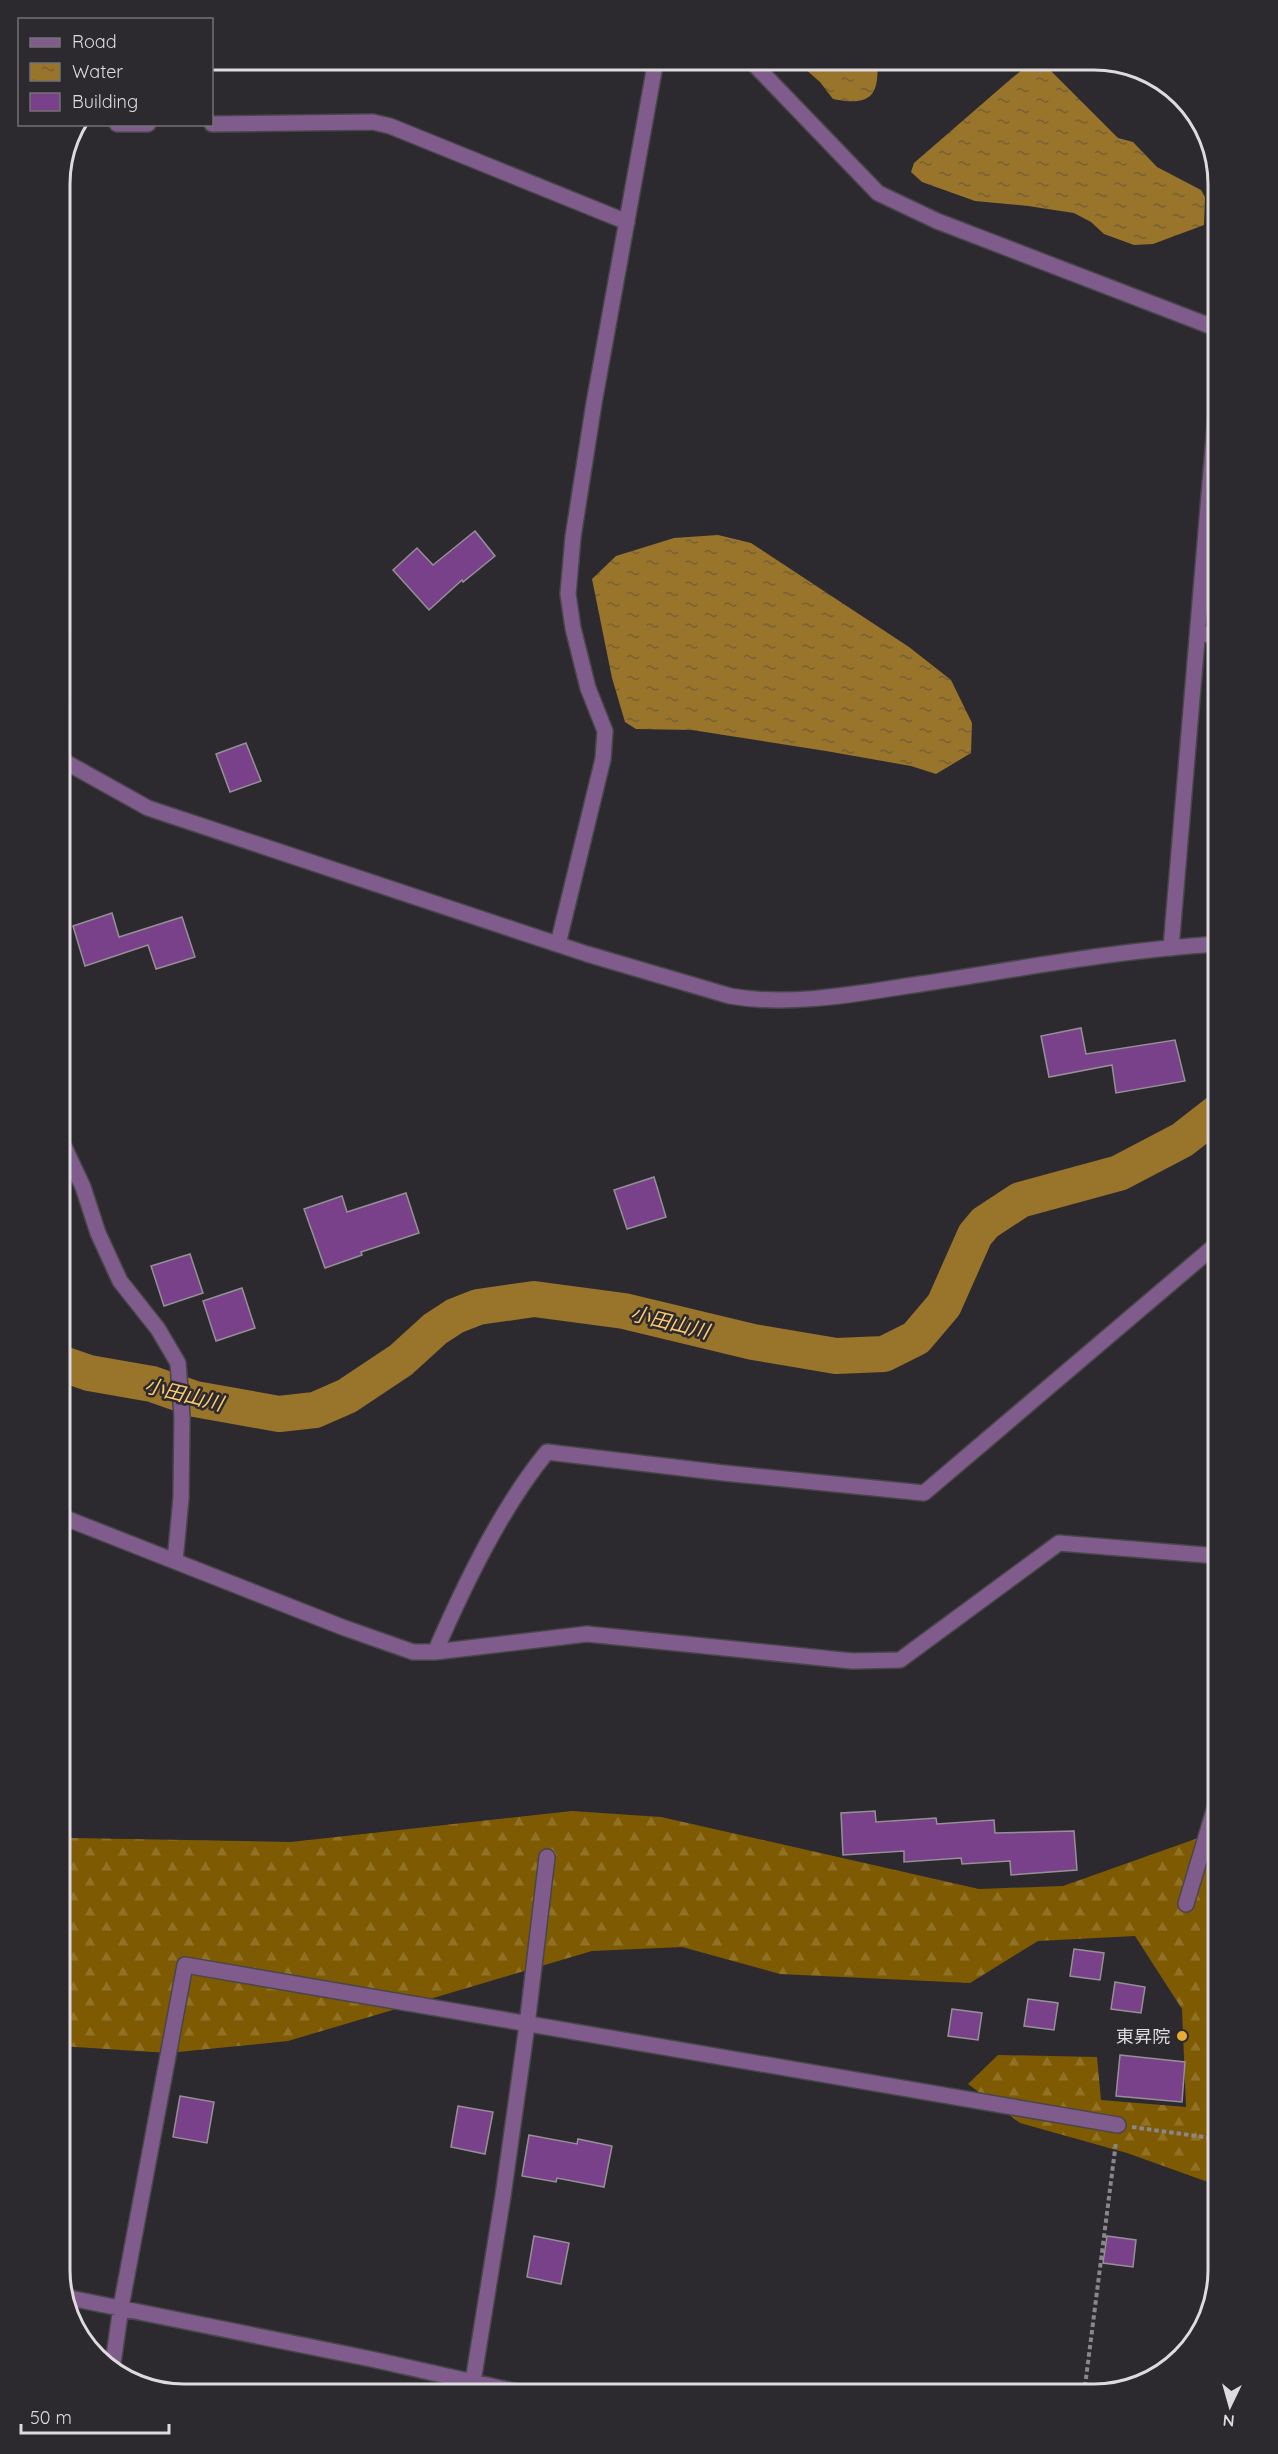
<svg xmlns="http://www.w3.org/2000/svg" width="1278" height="2454" viewBox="0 0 1278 2454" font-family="Quicksand,'Noto Sans JP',sans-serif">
  <defs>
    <pattern id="forest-firs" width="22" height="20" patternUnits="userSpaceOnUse" patternTransform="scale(1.5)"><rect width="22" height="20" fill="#7e5a02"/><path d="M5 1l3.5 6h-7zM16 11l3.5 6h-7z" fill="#907126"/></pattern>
    <pattern id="water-ripples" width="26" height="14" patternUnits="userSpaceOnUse" patternTransform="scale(1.5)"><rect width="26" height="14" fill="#99742b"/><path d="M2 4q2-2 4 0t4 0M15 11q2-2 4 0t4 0" fill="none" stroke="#766035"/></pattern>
  </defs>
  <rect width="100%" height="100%" fill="#2d2a2f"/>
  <path fill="url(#forest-firs)" d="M572 1811 661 1817 979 1889 1063 1886 1201 1837 1218 1838V2179L1205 2181 1127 2153 1020 2123 968 2084 998 2055 1097 2057 1101 2100 1186 2107 1182 2009 1135 1936 1038 1941 970 1983 780 1974 682 1947 592 1951 288 2041 168 2053 60 2046V1836L73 1838 291 1842Z"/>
  <path fill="url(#water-ripples)" d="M795 60H877C880 98 869 106 833 99L820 82Z
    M1042 62 1118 138 1133 142 1157 167 1201 190 1205 197 1204 225 1153 244 1134 245 1104 234 1091 222 1074 213 1028 206 975 201 922 182 911 172 914 163 1012 78 1031 63Z
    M718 535 751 543 909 647 951 680 972 723 971 753 936 774 911 766 826 751 692 730 636 729 625 722 612 678 592 579 616 556 674 538Z"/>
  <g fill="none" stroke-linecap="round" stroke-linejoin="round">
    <path stroke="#99742b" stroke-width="36" d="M60 1363 89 1373 152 1384 195 1399 279 1414 315 1410 347 1396 401 1360 435 1329 455 1316 478 1307 534 1299 624 1311 753 1342 836 1356 884 1354 916 1338 944 1305 975 1235 985 1223 1020 1200 1119 1173 1182 1140 1218 1112"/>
  </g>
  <path fill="#784189" stroke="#959096" stroke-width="1.5" d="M475 531 495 556 463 582 462 580 429 610 393 570 417 548 433 565Z
    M246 743 261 781 230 792 216 754Z
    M112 913 119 937 182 917 195 957 156 969 148 945 85 966 73 926Z
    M1081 1028 1086 1054 1175 1040 1185 1081 1116 1093 1112 1065 1049 1077 1041 1036Z
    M654 1177 666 1217 627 1229 614 1190Z
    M406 1193 419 1233 361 1252 362 1255 325 1268 304 1209 342 1196 347 1212Z
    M190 1254 203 1293 164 1306 151 1266Z
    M242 1288 255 1328 216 1341 203 1301Z
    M875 1811 876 1822 936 1818 937 1824 994 1820 995 1833 1074 1831 1077 1870 1011 1875 1010 1861 962 1864 961 1858 904 1862V1851L843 1855 841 1813Z
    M1074 1949 1104 1953 1100 1980 1070 1976Z
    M1115 1982 1145 1987 1141 2013 1111 2009Z
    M1028 1999 1058 2003 1054 2030 1024 2026Z
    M952 2009 982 2013 978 2040 948 2036Z
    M1120 2055 1185 2062 1182 2102 1116 2096Z
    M180 2096 214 2102 207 2143 173 2137Z
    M458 2106 493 2112 485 2154 451 2147Z
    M529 2135 577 2144 578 2139 612 2146 604 2187 557 2178 556 2182 522 2176Z
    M534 2236 569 2243 561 2284 527 2277Z
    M1107 2236 1136 2240 1133 2267 1103 2263Z"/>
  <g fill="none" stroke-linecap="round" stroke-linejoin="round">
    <defs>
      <path id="minor" d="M750 60 878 193 937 221 1218 329
        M117 124H148
        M212 124 373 122 390 126 627 222
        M1198 634 1218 635
        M60 759 148 808 587 954 730 996C791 1007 860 993 920 984 1019 969 1118 950 1218 944
        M558 944 603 759 605 731 588 688 573 628 568 594 573 537 594 403 656 60
        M1171 948 1218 389
        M60 1138 83 1187 98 1233 120 1281 158 1329 178 1363 182 1417 181 1498 175 1561
        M60 1516 342 1627 413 1652H435L587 1634 852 1661 900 1660 1059 1543 1218 1556
        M435 1652C464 1586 501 1508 547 1452L724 1473 924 1493 1218 1243
        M1186 1904 1218 1797
        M65 2297 371 2359 527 2394
        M112 2370 121 2307 185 1965 1118 2125
        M471 2394 503 2196 527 2025 547 1857"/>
    </defs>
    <use href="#minor" stroke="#49464b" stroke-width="18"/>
    <path stroke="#89878b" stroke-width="4" stroke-dasharray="4.5 3" stroke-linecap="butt" d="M1132 2127 1218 2139
      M1084 2394 1116 2142"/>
    <use href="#minor" stroke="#805c8c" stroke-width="15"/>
  </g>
  <circle fill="#e6ac36" stroke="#2d2a2f" stroke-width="2" cx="1182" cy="2036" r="6"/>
  <g text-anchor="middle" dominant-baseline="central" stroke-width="5" stroke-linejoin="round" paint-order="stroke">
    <g font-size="18" fill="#dddbde" stroke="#2d2a2f" text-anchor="end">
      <text x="1170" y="2036">東昇院</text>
    </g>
    <g font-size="20" font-style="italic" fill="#fecb6e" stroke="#2d2a2f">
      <text transform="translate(670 1322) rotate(14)">小田山川</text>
      <text transform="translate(184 1394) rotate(14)">小田山川</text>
    </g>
  </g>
  <path d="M0 0H1278V2454H0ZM184 70H1094A114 114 0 0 1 1208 184V2270A114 114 0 0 1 1094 2384H184A114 114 0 0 1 70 2270V184A114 114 0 0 1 184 70Z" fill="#2d2a2f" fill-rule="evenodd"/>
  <path fill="none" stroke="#dddbde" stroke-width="3" d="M184 70H1094A114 114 0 0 1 1208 184V2270A114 114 0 0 1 1094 2384H184A114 114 0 0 1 70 2270V184A114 114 0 0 1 184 70Z"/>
  <rect x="18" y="18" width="195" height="108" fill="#2d2a2f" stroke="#737175" stroke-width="1.5"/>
  <rect x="30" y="38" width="30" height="9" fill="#805c8c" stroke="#737175" stroke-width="1.5"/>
  <text x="72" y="48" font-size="18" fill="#dddbde">Road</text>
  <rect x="30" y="63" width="30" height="18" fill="url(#water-ripples)" stroke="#737175" stroke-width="1.5"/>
  <text x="72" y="78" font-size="18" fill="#dddbde">Water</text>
  <rect x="30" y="93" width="30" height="18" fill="#784189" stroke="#737175" stroke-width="1.5"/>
  <text x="72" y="108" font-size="18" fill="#dddbde">Building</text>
  <g transform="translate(1230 2406) rotate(185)" stroke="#2d2a2f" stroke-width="4.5" paint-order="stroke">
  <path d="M0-4.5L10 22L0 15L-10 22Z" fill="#dddbde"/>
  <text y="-9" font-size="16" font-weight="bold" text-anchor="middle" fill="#dddbde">N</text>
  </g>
  <path d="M21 2424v9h148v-9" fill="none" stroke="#dddbde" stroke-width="3"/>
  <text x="30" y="2424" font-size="18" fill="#dddbde" stroke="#2d2a2f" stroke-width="4.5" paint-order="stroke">50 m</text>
</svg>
